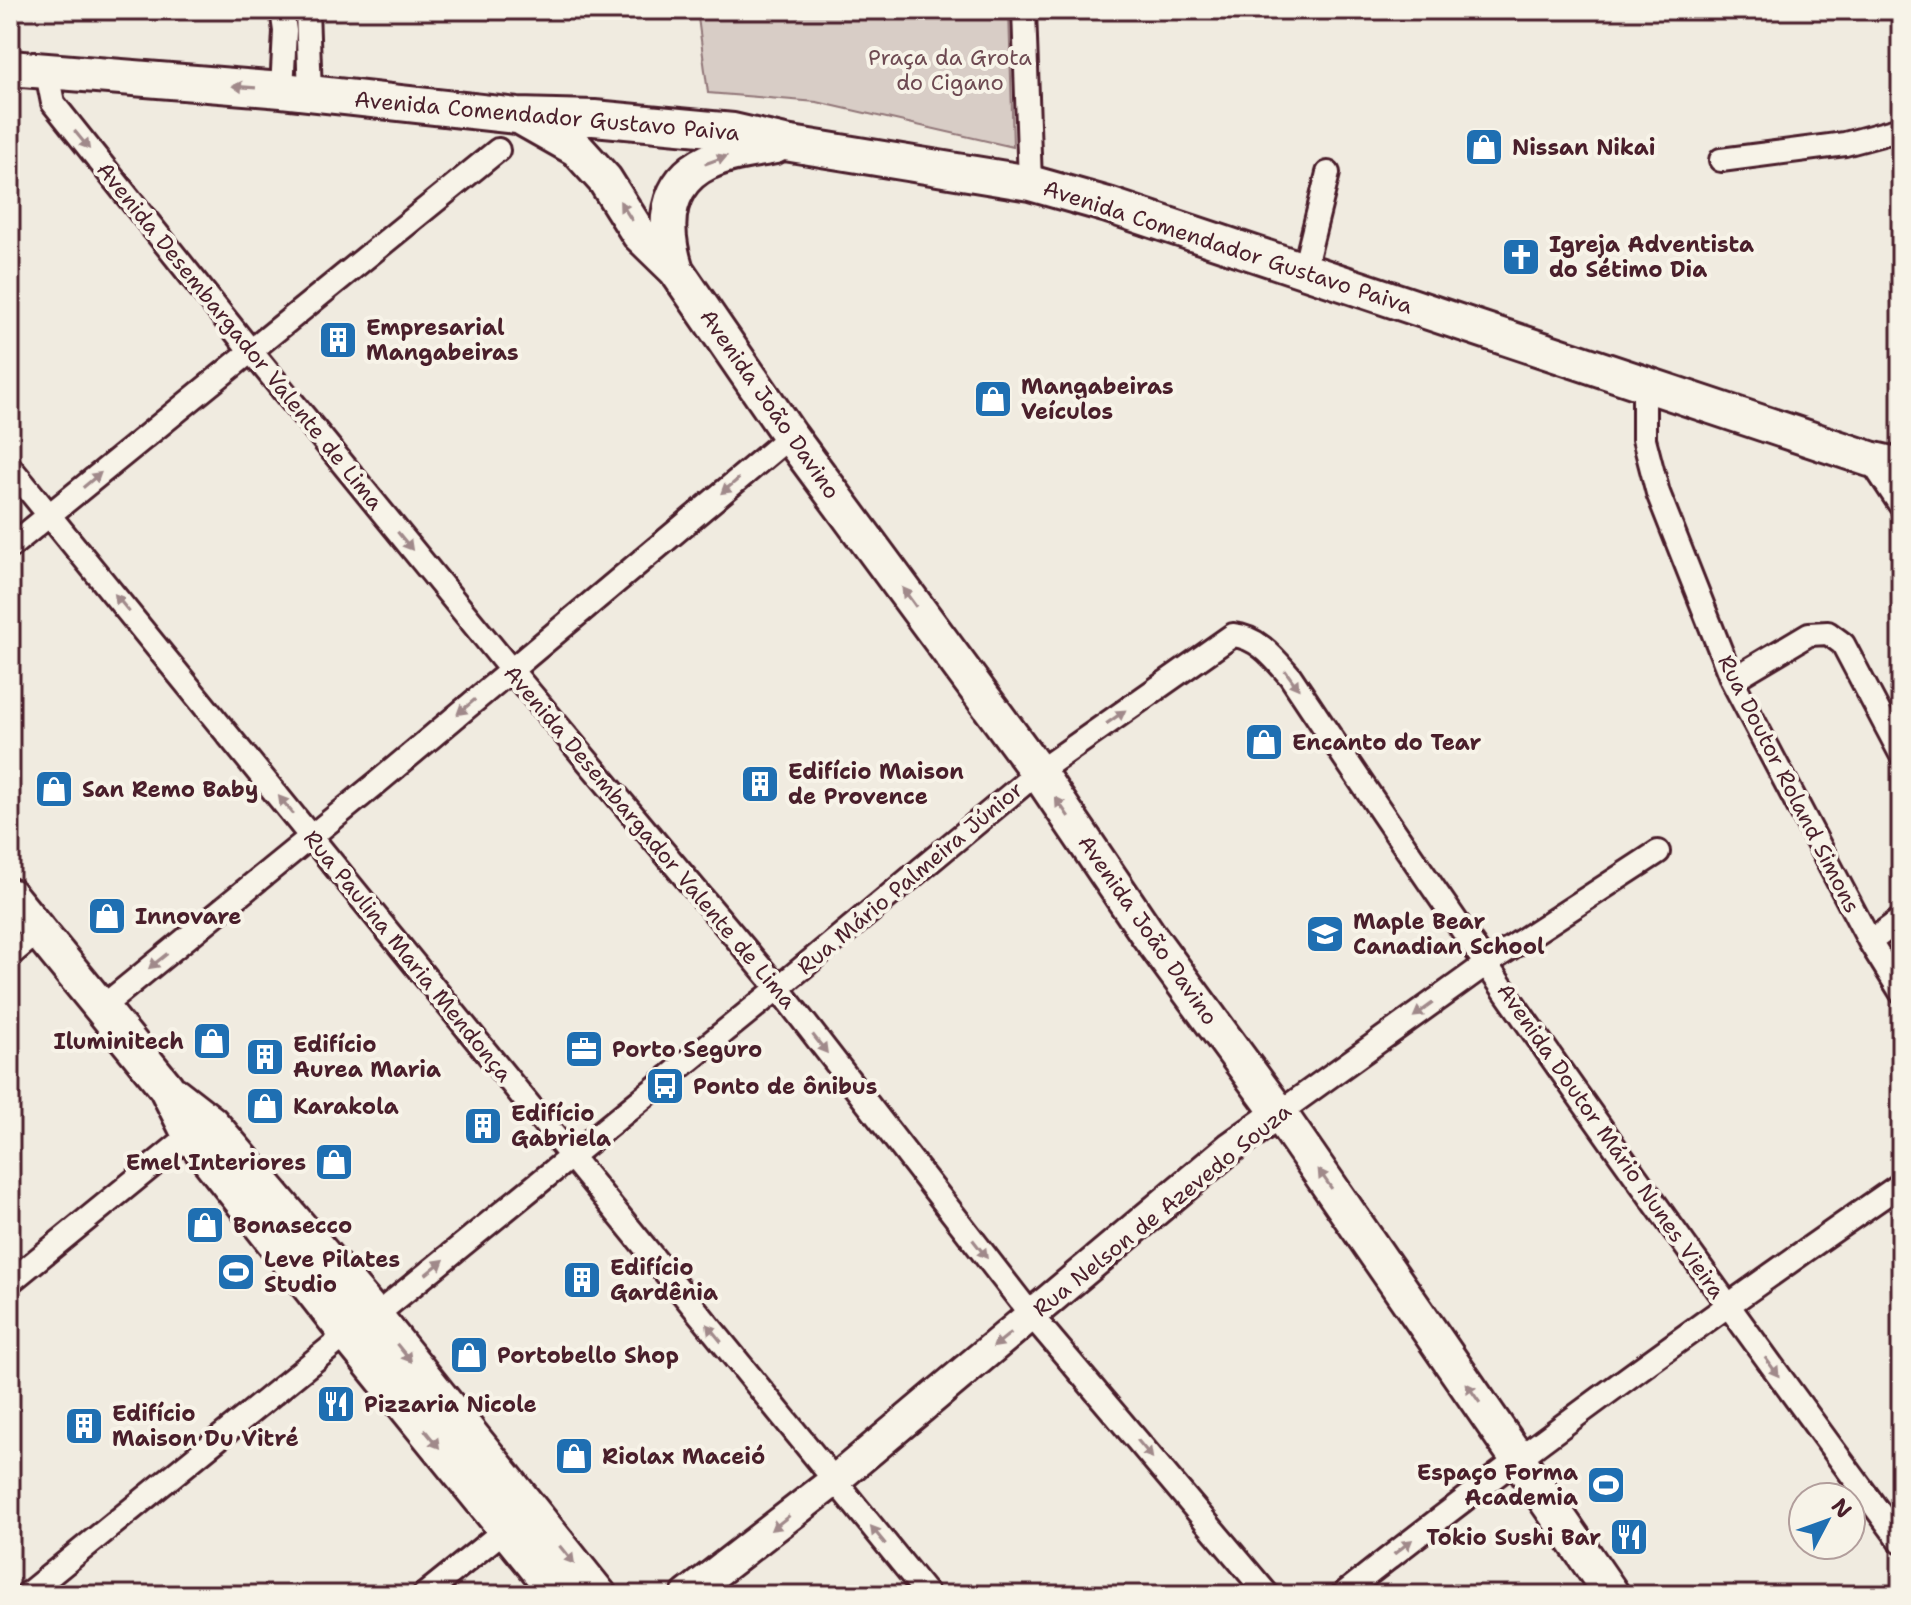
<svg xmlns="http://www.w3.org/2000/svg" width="1911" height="1605" viewBox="0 0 1911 1605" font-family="'Shantell Sans',sans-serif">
  <rect width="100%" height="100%" fill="#f0ebe0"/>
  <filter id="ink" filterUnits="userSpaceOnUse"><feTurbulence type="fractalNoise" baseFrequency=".0125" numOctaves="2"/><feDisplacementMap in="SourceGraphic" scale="16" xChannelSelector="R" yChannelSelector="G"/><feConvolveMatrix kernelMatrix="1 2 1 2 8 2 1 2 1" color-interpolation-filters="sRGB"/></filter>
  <g filter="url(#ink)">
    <path fill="#d8cdc6" stroke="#917678" stroke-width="2" d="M697 10H1009L1013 147 817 102 708 93Z"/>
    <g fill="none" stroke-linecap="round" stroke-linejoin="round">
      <defs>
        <path id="street" d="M307 10 310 94
          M1024 10 1030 183
          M47 73 53 103 250 350 511 670 778 988 1032 1316 1268 1595
          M282 90 285 31 282 10
          M1721 160 1845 144 1901 129
          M1304 270 1328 173
          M1644 386V439L1658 493 1732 680 1870 942 1901 992
          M1870 459 1901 506
          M10 467 928 1595
          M10 547 498 150
          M1732 680 1809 634 1828 633 1843 644 1901 754
          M1870 942 1901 919
          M10 955 39 931
          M101 1008 378 782 790 436
          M1279 1113 1486 964 1658 852
          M10 1282 190 1135
          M375 1316 778 988 1038 772 1233 635C1258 637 1274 658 1290 676 1485 970 1691 1257 1901 1542
          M26 1595 347 1334
          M424 1595 506 1529
          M1342 1595C1523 1451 1710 1316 1901 1184"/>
        <path id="secondary" d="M687 1595 834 1481 1230 1148 1279 1113"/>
        <path id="primary" d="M10 68 282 90 517 116 594 118 733 131 785 143 1030 183 1108 205 1870 459 1901 466
          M524 119 577 149 605 180 639 234 676 270 790 436 1038 772 1147 933 1279 1113 1612 1595
          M676 270C663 229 663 183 708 162 728 152 754 150 775 146
          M10 896 166 1087 190 1135 347 1334 559 1595
          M175 1095 211 1123 375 1316 599 1595"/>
      </defs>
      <use href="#street" stroke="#4a1f2b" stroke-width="28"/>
      <use href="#secondary" stroke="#4a1f2b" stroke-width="36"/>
      <use href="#primary" stroke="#4a1f2b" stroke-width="40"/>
      <use href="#street" stroke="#f7f3e8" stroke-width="22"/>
      <use href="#secondary" stroke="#f7f3e8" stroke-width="30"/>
      <use href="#primary" stroke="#f7f3e8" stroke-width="34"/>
    </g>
    <defs><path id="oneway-solid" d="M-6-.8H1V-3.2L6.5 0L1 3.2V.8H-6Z" transform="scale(2)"/></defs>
    <g fill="#a0898a">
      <use href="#oneway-solid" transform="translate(244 87) rotate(-176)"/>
      <use href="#oneway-solid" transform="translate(82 140) rotate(51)"/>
      <use href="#oneway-solid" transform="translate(716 160) rotate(-20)"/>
      <use href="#oneway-solid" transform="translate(626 211) rotate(-122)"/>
      <use href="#oneway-solid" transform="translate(92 480) rotate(-40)"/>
      <use href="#oneway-solid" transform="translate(730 486) rotate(140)"/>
      <use href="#oneway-solid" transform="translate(405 541) rotate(51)"/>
      <use href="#oneway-solid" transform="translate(909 597) rotate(-126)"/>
      <use href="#oneway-solid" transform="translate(122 603) rotate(-129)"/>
      <use href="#oneway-solid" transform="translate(1292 680) rotate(54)"/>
      <use href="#oneway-solid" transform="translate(466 707) rotate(140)"/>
      <use href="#oneway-solid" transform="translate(1116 717) rotate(-35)"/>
      <use href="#oneway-solid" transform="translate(286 805) rotate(-129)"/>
      <use href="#oneway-solid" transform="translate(1062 807) rotate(-124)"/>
      <use href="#oneway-solid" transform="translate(158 961) rotate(141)"/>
      <use href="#oneway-solid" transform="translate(1423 1010) rotate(144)"/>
      <use href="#oneway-solid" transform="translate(820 1044) rotate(52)"/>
      <use href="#oneway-solid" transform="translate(1325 1179) rotate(-125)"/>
      <use href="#oneway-solid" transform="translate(980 1249) rotate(52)"/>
      <use href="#oneway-solid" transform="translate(435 1267) rotate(-39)"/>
      <use href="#oneway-solid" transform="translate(714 1333) rotate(-129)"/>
      <use href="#oneway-solid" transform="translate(1002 1340) rotate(141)"/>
      <use href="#oneway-solid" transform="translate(404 1353) rotate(51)"/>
      <use href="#oneway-solid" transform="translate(1772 1367) rotate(54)"/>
      <use href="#oneway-solid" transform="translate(1473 1393) rotate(-125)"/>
      <use href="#oneway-solid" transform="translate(432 1439) rotate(51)"/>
      <use href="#oneway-solid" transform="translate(1145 1449) rotate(50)"/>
      <use href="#oneway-solid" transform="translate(780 1523) rotate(142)"/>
      <use href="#oneway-solid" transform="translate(878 1535) rotate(-129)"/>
      <use href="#oneway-solid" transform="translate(1403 1547) rotate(-38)"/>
      <use href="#oneway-solid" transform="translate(567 1555) rotate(51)"/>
    </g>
  </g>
  <defs>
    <symbol id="shop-square" viewBox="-11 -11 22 22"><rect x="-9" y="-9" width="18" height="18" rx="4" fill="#1f6fb2" stroke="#f7f3e8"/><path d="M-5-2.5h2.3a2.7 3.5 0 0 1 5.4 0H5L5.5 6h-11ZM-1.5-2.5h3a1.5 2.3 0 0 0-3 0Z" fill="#fff"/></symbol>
    <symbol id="church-square" viewBox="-11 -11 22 22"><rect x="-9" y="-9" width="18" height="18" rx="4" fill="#1f6fb2" stroke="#f7f3e8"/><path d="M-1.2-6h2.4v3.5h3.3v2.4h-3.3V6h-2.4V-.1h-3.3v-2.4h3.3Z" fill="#fff"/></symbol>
    <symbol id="building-square" viewBox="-11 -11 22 22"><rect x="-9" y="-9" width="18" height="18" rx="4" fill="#1f6fb2" stroke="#f7f3e8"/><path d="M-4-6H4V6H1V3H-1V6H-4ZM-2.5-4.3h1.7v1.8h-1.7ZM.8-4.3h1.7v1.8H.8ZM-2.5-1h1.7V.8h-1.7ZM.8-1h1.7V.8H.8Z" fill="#fff"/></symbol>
    <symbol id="school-square" viewBox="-11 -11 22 22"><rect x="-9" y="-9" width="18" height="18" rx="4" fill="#1f6fb2" stroke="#f7f3e8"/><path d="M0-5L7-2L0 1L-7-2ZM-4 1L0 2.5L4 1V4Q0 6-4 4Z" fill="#fff"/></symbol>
    <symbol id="office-square" viewBox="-11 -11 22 22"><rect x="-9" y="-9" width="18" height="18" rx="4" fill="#1f6fb2" stroke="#f7f3e8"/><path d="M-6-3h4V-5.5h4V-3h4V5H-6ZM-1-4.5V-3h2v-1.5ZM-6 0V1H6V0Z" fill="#fff"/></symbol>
    <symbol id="bus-square" viewBox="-11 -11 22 22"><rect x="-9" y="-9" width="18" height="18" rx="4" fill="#1f6fb2" stroke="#f7f3e8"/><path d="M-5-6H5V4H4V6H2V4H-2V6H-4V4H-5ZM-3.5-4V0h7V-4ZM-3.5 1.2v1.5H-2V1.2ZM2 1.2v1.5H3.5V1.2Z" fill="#fff"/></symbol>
    <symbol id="stadium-square" viewBox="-11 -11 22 22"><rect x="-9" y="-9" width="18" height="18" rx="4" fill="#1f6fb2" stroke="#f7f3e8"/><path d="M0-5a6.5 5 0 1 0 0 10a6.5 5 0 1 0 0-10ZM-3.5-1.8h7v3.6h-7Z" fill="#fff"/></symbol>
    <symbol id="restaurant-square" viewBox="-11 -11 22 22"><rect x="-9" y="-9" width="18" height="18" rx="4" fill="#1f6fb2" stroke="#f7f3e8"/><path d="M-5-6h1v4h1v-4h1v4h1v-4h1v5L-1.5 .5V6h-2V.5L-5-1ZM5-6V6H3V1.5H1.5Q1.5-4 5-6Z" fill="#fff"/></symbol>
  </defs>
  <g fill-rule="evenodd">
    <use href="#shop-square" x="1462" y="125" width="44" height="44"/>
    <use href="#church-square" x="1499" y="235" width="44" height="44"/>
    <use href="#building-square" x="316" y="318" width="44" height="44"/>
    <use href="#shop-square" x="971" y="377" width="44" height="44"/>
    <use href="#shop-square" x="1242" y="720" width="44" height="44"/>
    <use href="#building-square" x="738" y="762" width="44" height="44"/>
    <use href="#shop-square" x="32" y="767" width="44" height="44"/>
    <use href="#shop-square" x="85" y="894" width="44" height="44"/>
    <use href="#school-square" x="1303" y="912" width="44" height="44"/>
    <use href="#shop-square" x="190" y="1019" width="44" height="44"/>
    <use href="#office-square" x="562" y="1027" width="44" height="44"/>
    <use href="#building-square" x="243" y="1035" width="44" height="44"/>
    <use href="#bus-square" x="643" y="1064" width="44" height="44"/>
    <use href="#shop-square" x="243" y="1084" width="44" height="44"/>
    <use href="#building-square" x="461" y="1104" width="44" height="44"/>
    <use href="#shop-square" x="312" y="1140" width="44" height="44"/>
    <use href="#shop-square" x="183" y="1203" width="44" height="44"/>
    <use href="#stadium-square" x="214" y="1250" width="44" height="44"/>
    <use href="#building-square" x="560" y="1258" width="44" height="44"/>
    <use href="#shop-square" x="447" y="1333" width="44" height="44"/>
    <use href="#restaurant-square" x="314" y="1382" width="44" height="44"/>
    <use href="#building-square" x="62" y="1404" width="44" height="44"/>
    <use href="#shop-square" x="552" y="1434" width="44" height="44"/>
    <use href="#stadium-square" x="1584" y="1463" width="44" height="44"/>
    <use href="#restaurant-square" x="1607" y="1515" width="44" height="44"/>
  </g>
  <g text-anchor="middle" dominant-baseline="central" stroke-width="8" stroke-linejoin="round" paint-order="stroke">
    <g font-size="22" fill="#6e4a52" stroke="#f7f3e8">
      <text x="950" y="57">Praça da Grota<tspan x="950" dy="25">do Cigano</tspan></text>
    </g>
    <g font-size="22" fill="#4a1f2b" stroke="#f7f3e8">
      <text transform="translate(547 116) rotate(5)">Avenida Comendador Gustavo Paiva</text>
      <text transform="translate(1228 247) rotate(18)">Avenida Comendador Gustavo Paiva</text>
      <text transform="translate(240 336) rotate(51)">Avenida Desembargador Valente de Lima</text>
      <text transform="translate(770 404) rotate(55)">Avenida João Davino</text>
      <text transform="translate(1789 784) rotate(63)">Rua Doutor Roland Simons</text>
      <text transform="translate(650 837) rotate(50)">Avenida Desembargador Valente de Lima</text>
      <text transform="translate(910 878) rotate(-40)">Rua Mário Palmeira Júnior</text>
      <text transform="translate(1148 930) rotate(55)">Avenida João Davino</text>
      <text transform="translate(408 956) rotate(51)">Rua Paulina Maria Mendonça</text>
      <text transform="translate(1611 1141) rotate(55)">Avenida Doutor Mário Nunes Vieira</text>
      <text transform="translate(1162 1210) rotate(-39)">Rua Nelson de Azevedo Souza</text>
    </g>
    <g font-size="22" font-weight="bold" fill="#4a1f2b" stroke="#f7f3e8" text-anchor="start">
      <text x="1512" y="147">Nissan Nikai</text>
      <text x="1549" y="244">Igreja Adventista<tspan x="1549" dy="25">do Sétimo Dia</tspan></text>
      <text x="366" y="327">Empresarial<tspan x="366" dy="25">Mangabeiras</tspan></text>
      <text x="1021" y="386">Mangabeiras<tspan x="1021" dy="25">Veículos</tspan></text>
      <text x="1292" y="742">Encanto do Tear</text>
      <text x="788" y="771">Edifício Maison<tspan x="788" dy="25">de Provence</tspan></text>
      <text x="82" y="789">San Remo Baby</text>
      <text x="135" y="916">Innovare</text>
      <text x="1353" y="921">Maple Bear<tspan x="1353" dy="25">Canadian School</tspan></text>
      <text x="184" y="1041" text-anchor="end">Iluminitech</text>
      <text x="293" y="1044">Edifício<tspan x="293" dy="25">Aurea Maria</tspan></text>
      <text x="612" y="1049">Porto Seguro</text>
      <text x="693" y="1086">Ponto de ônibus</text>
      <text x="293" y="1106">Karakola</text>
      <text x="511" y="1113">Edifício<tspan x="511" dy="25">Gabriela</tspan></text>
      <text x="306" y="1162" text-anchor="end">Emel Interiores</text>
      <text x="233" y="1225">Bonasecco</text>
      <text x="264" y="1259">Leve Pilates<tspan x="264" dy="25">Studio</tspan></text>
      <text x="610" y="1267">Edifício<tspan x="610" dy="25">Gardênia</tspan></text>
      <text x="497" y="1355">Portobello Shop</text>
      <text x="364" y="1404">Pizzaria Nicole</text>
      <text x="112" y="1413">Edifício<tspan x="112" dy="25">Maison Du Vitré</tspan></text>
      <text x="602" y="1456">Riolax Maceió</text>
      <text x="1578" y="1472" text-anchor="end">Espaço Forma<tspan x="1578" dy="25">Academia</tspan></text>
      <text x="1601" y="1537" text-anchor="end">Tokio Sushi Bar</text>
    </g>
  </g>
  <rect width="1911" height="1605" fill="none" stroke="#f7f3e8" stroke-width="40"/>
  <rect x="20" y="20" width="1871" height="1565" fill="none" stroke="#4a1f2b" stroke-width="3" filter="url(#ink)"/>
  <g transform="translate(1827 1521) rotate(49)"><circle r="38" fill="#f7f3e8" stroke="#b29e9c" stroke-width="2"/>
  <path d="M0-6L14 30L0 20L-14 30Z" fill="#1f6fb2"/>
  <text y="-12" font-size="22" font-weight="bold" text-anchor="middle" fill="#4a1f2b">N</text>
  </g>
</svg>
